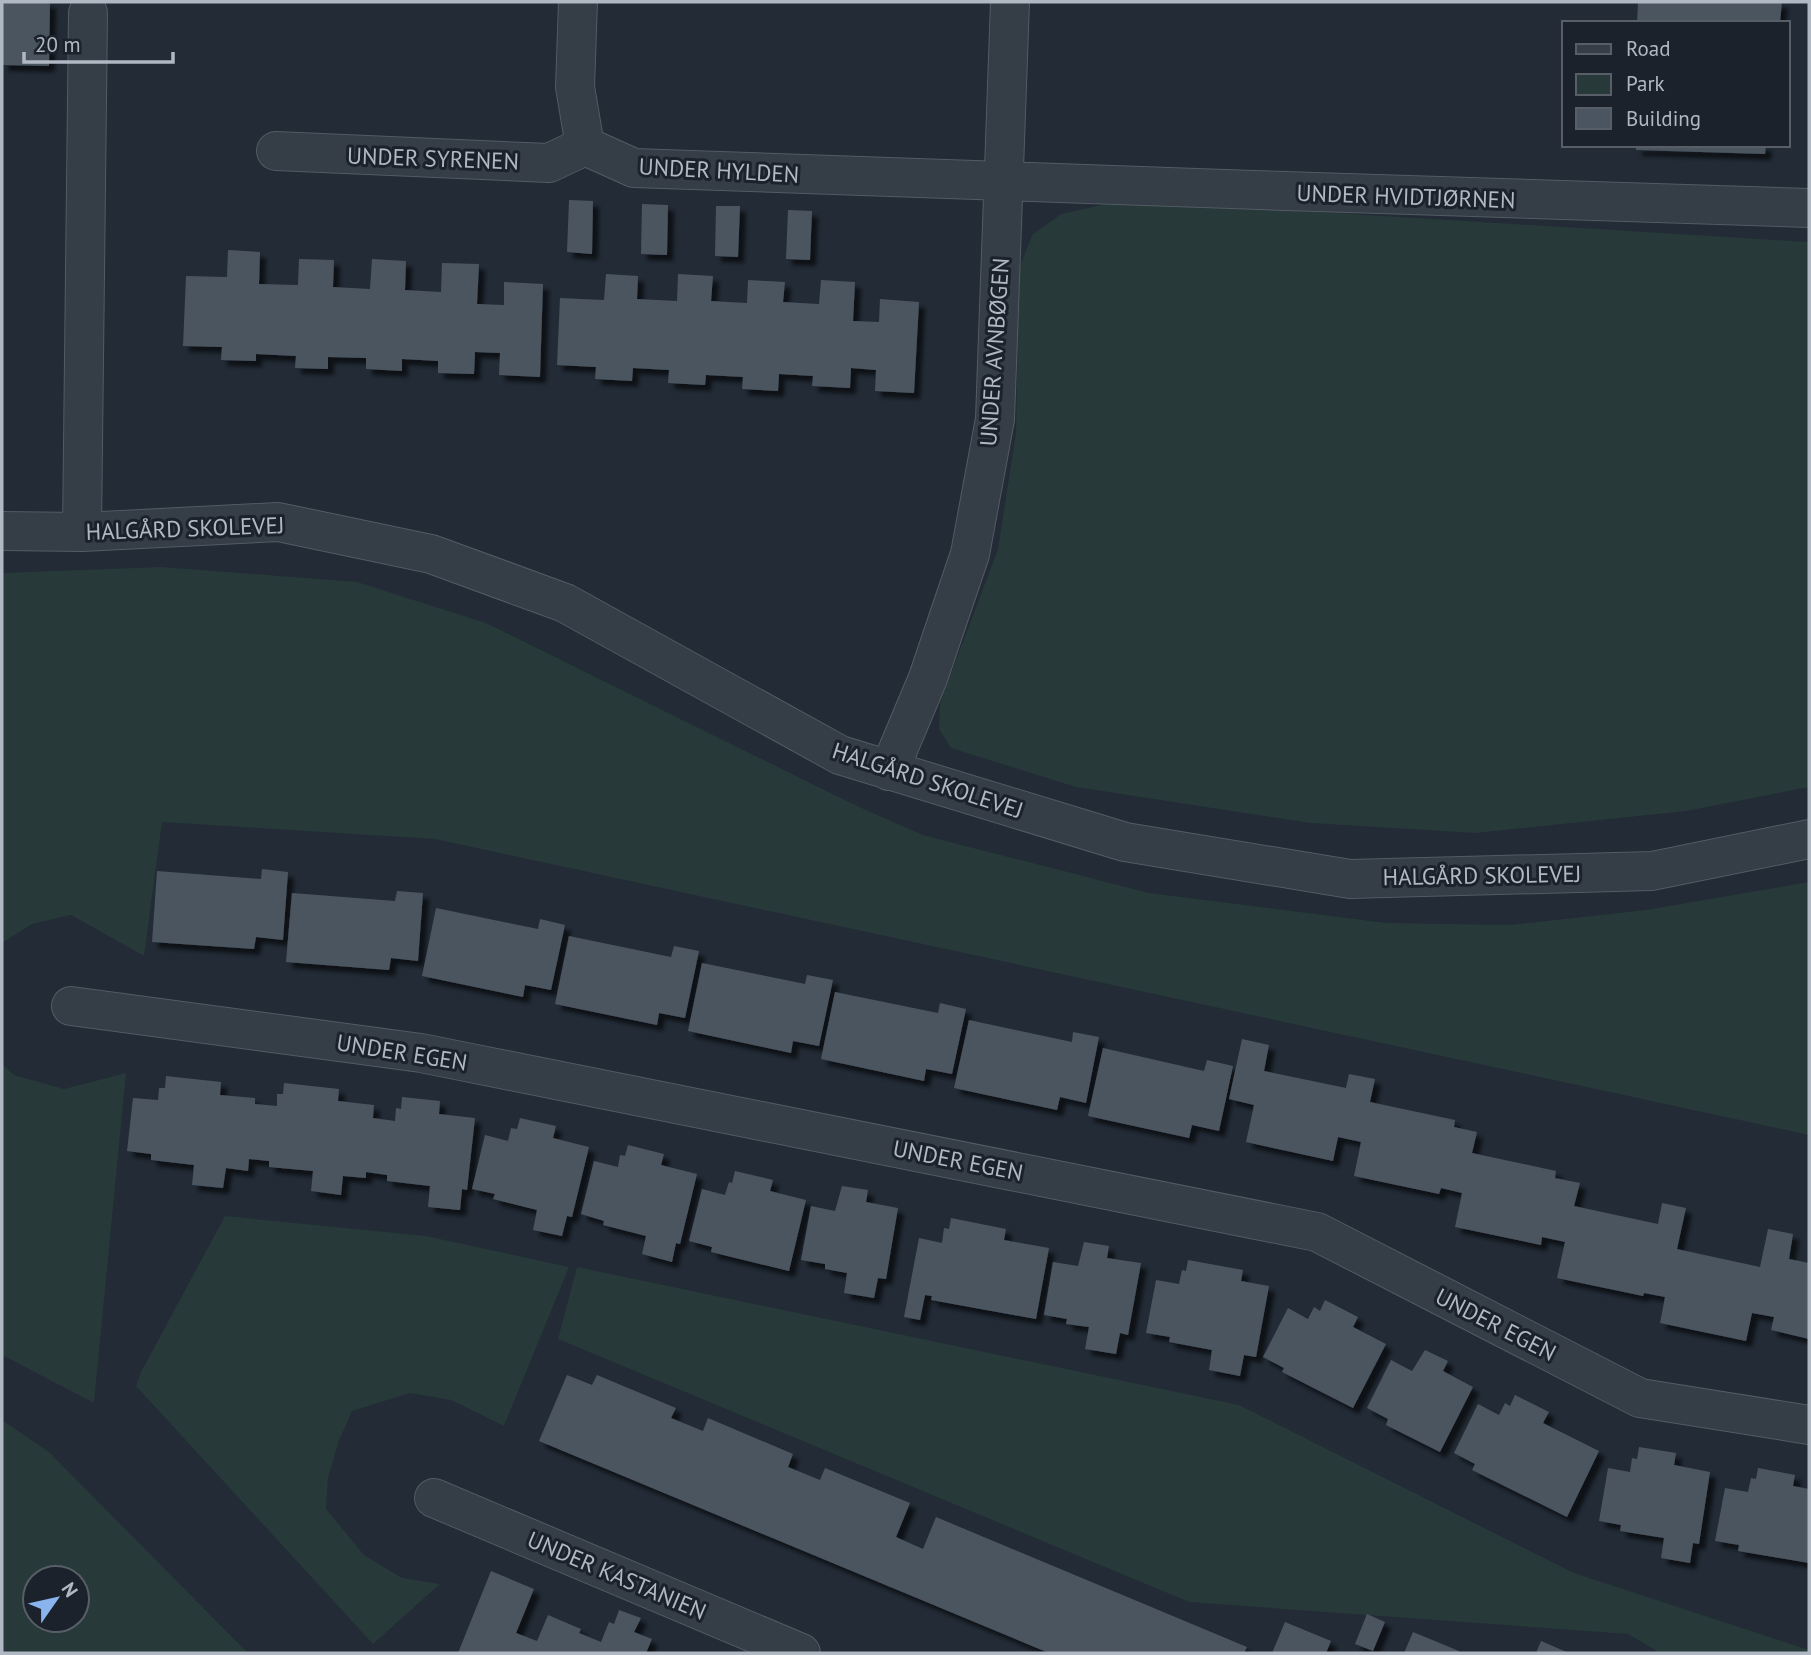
<svg xmlns="http://www.w3.org/2000/svg" width="1811" height="1655" viewBox="0 0 1811 1655" font-family="'PT Sans',sans-serif">
  <defs>
    <filter id="shadow"><feDropShadow dx="6" dy="6" stdDeviation="2" flood-color="#0009"/></filter>
  </defs>
  <rect width="100%" height="100%" fill="#222b36"/>
  <path fill="#273939" fill-rule="evenodd" d="M1124 200 1809 242V787L1686 811 1475 833 1310 823 1076 787 951 748 939 729 940 703 998 549 1016 433 1019 269 1032 235 1061 214Z
    M161 567 357 582 486 623 857 806 923 835 1149 893 1386 923 1510 925 1646 910 1809 882V1135L435 839 162 822 144 956 71 915 32 924 2 943V573Z
    M2 1064 14 1075 64 1089 126 1073 94 1403 2 1355Z
    M225 1216 426 1236 569 1267 504 1426 451 1400 410 1393 352 1411 339 1440 328 1478 326 1509 364 1555 402 1578 440 1584 373 1644 136 1386 141 1372Z
    M577 1267 1239 1405 1574 1573 1809 1650V1653H1660L1628 1634 1189 1602 558 1339Z
    M2 1420 49 1452 248 1653H2ZM77 1578V1620H35V1578Z"/>
  <path fill="#4b5561" filter="url(#shadow)" d="M2 2H50L49 66 2 65Z
    M1638 2H1782L1780 22 1637 23Z
    M1636 145H1766L1765 154 1636 150Z
    M569 200 593 201 592 254 567 252Z
    M642 204 668 205 667 255 641 254Z
    M716 206H740L738 257 715 256Z
    M788 210 812 211 810 260 786 259Z
    M228 250 260 252 259 284 298 285 299 259 334 260 333 287 370 289 372 259 406 261 405 290 441 292 442 263 479 264 477 304 504 305V282L543 284 540 377 499 375 500 353 475 352 474 374 438 373V361L402 359V371L366 369V358L328 357V369L295 368 296 356 256 354V361L221 360 222 347 183 346 186 276 227 277Z
    M606 274 638 276 637 299 677 301 678 274 713 276 711 301 747 303 748 280 785 282 783 302 819 304 821 280 855 282 853 321 879 322 880 299 919 302 914 393 875 391 876 370 851 368 850 388 812 386 813 376 779 374 778 391 742 389 743 377 706 375 705 385 668 383 669 370 633 368 632 381 595 379 596 367 557 365 560 298 604 300Z
    M262 869 288 872 283 940 256 937 254 949 152 942 157 871 261 879Z
    M397 891 423 893 418 961 391 958 389 970 286 962 292 893 395 901Z
    M436 908 538 929 540 919 565 925 551 990 525 985 523 997 422 976Z
    M569 936 671 957 674 946 699 951 685 1018 659 1013 657 1025 555 1004Z
    M702 963 805 984 807 975 833 980 819 1046 793 1041 791 1053 688 1031Z
    M835 992 938 1013 940 1003 966 1009 952 1074 926 1069 924 1081 821 1059Z
    M969 1020 1072 1042 1073 1032 1099 1037 1086 1103 1060 1097 1057 1110 954 1088Z
    M1242 1039 1269 1045 1264 1071 1346 1088 1349 1074 1375 1079 1370 1102 1455 1120 1454 1127 1477 1132 1472 1153 1556 1171 1555 1178 1580 1183 1574 1206 1658 1224 1662 1203 1686 1208 1677 1249 1760 1267 1768 1229 1793 1234 1789 1259 1809 1263V1339L1771 1330 1774 1317 1752 1313 1746 1341 1660 1323 1665 1297 1644 1293 1643 1296 1557 1278 1565 1242 1542 1237 1541 1245 1455 1227 1462 1193 1441 1188 1439 1194 1354 1176 1361 1142 1338 1137 1333 1161 1246 1142 1254 1105 1229 1099Z
    M1103 1048 1204 1071 1207 1060 1233 1066 1219 1131 1192 1125 1189 1138 1088 1116Z
    M166 1076 221 1082 220 1095 255 1098V1104L277 1106V1094H283L284 1083 339 1089 338 1101 374 1105 373 1118 395 1121 396 1108 401 1109 402 1097 440 1101 439 1114 475 1118 467 1190 462 1189 460 1210 428 1207 430 1186 387 1181V1175L366 1172V1178L343 1176 341 1195 311 1191 313 1171 269 1167V1161L249 1159 248 1171 226 1168 223 1188 192 1185 194 1165 151 1160V1154L127 1151 133 1098 158 1100 159 1088H165Z
    M520 1118 556 1126 553 1138 589 1147 572 1217 567 1216 562 1236 533 1230 537 1210 493 1199 495 1194 472 1189 485 1135 508 1141 511 1128 517 1129Z
    M628 1145 664 1154 661 1165 697 1174 680 1244 676 1243 672 1262 642 1254 646 1236 603 1225 604 1221 581 1214 594 1161 618 1167 620 1155 625 1156Z
    M735 1171 773 1180 770 1191 806 1200 789 1271 711 1252 712 1247 689 1241 702 1189 725 1195 729 1182 732 1183Z
    M842 1186 868 1190 866 1202 898 1208 886 1279 878 1278 874 1298 844 1293 847 1273 825 1269V1264L801 1260 811 1206 835 1211Z
    M951 1218 1006 1229 1004 1240 1049 1248 1036 1319 931 1300 932 1296 925 1295 920 1320 904 1317 919 1238 942 1243 944 1228 949 1229Z
    M1084 1242 1109 1246 1107 1258 1141 1263 1128 1335 1120 1333 1116 1354 1085 1349 1089 1327 1066 1324 1067 1319 1044 1315 1053 1262 1078 1266Z
    M1188 1260 1243 1270 1241 1281 1269 1286 1256 1357 1244 1355 1240 1376 1209 1370 1212 1350 1169 1342 1170 1337 1146 1333 1156 1280 1179 1284 1182 1270 1186 1271Z
    M1325 1300 1358 1317 1353 1327 1386 1344 1353 1408 1282 1372 1284 1368 1263 1357 1288 1308 1308 1319 1314 1307 1320 1311Z
    M1425 1350 1448 1361 1443 1371 1473 1387 1440 1452 1386 1425 1388 1419 1367 1408 1391 1360 1412 1371Z
    M567 1375 592 1385 597 1375 676 1408 671 1418 703 1431 708 1418 793 1454 788 1467 820 1480 825 1468 910 1503 896 1537 923 1549 936 1517 1247 1647 1244 1653H1049L539 1441Z
    M1515 1395 1549 1412 1543 1423 1599 1451 1567 1517 1472 1470 1475 1464 1454 1453 1478 1404 1499 1415 1505 1403 1510 1406Z
    M1639 1447 1676 1453 1674 1465 1710 1472 1699 1544 1693 1543 1690 1563 1661 1558 1664 1538 1620 1531 1621 1525 1599 1521 1608 1468 1630 1472 1632 1458 1637 1459Z
    M1758 1468 1795 1475 1793 1486 1809 1489V1563L1738 1551 1739 1545 1715 1541 1725 1488 1748 1492 1751 1478 1756 1479Z
    M491 1571 534 1589 516 1633 537 1641 548 1615 581 1629 579 1633 601 1642 609 1622 614 1624 619 1610 641 1618 634 1632 652 1639 646 1653H458Z
    M1367 1614 1385 1622 1373 1651 1355 1644Z
    M1285 1622 1331 1641 1326 1653H1272Z
    M1413 1632 1459 1651 1458 1653H1404Z
    M1541 1641 1569 1653H1536Z"/>
  <g fill="none" stroke-linecap="round" stroke-linejoin="round">
    <defs>
      <path id="minor" d="M578 2 575 87 585 146 634 168C1026 181 1417 197 1809 208
        M276 151 549 163 585 146
        M2 531 82 532 278 522 431 554 565 603 840 755 1125 842 1350 879 1652 871 1809 839
        M82 532 88 13
        M889 771 928 678 970 554 995 419 1010 2
        M71 1006 421 1053 1317 1232 1640 1398 1809 1425
        M434 1498 801 1653"/>
    </defs>
    <use href="#minor" stroke="#535b64" stroke-width="40"/>
    <use href="#minor" stroke="#353d46" stroke-width="38"/>
  </g>
  <g text-anchor="middle" dominant-baseline="central" stroke-width="6" stroke-linejoin="round" paint-order="stroke">
    <g font-size="23" fill="#b0b8c3" stroke="#1b222b">
      <text transform="translate(433 158) rotate(2)">UNDER SYRENEN</text>
      <text transform="translate(719 170) rotate(3)">UNDER HYLDEN</text>
      <text transform="translate(1406 196) rotate(2)">UNDER HVIDTJØRNEN</text>
      <text transform="translate(994 352) rotate(-86)">UNDER AVNBØGEN</text>
      <text transform="translate(185 528) rotate(-2)">HALGÅRD SKOLEVEJ</text>
      <text transform="translate(928 780) rotate(18)">HALGÅRD SKOLEVEJ</text>
      <text transform="translate(1482 875) rotate(-1)">HALGÅRD SKOLEVEJ</text>
      <text transform="translate(402 1052) rotate(9)">UNDER EGEN</text>
      <text transform="translate(958 1160) rotate(11)">UNDER EGEN</text>
      <text transform="translate(1496 1324) rotate(27)">UNDER EGEN</text>
      <text transform="translate(617 1575) rotate(23)">UNDER KASTANIEN</text>
    </g>
  </g>
  <rect width="1811" height="1655" fill="none" stroke="#b0b8c3" stroke-width="7"/>
  <rect x="1562" y="21" width="228" height="126" fill="#1b222b" stroke="#575e68" stroke-width="2"/>
  <rect x="1576" y="44" width="35" height="10" fill="#353d46" stroke="#575e68" stroke-width="2"/>
  <text x="1626" y="56" font-size="21" fill="#b0b8c3">Road</text>
  <rect x="1576" y="74" width="35" height="21" fill="#273939" stroke="#575e68" stroke-width="2"/>
  <text x="1626" y="91" font-size="21" fill="#b0b8c3">Park</text>
  <rect x="1576" y="108" width="35" height="21" fill="#4b5561" stroke="#575e68" stroke-width="2"/>
  <text x="1626" y="126" font-size="21" fill="#b0b8c3">Building</text>
  <g transform="translate(56 1599) rotate(56)"><circle r="33" fill="#1b222b" stroke="#575e68" stroke-width="2"/>
  <path d="M0-5L12 26L0 18L-12 26Z" fill="#8ab4ed"/>
  <text y="-10" font-size="19" font-weight="bold" text-anchor="middle" fill="#b0b8c3">N</text>
  </g>
  <path d="M24 52v10h149v-10" fill="none" stroke="#b0b8c3" stroke-width="3.5"/>
  <text x="35" y="52" font-size="21" fill="#b0b8c3" stroke="#1b222b" stroke-width="5" paint-order="stroke">20 m</text>
</svg>
